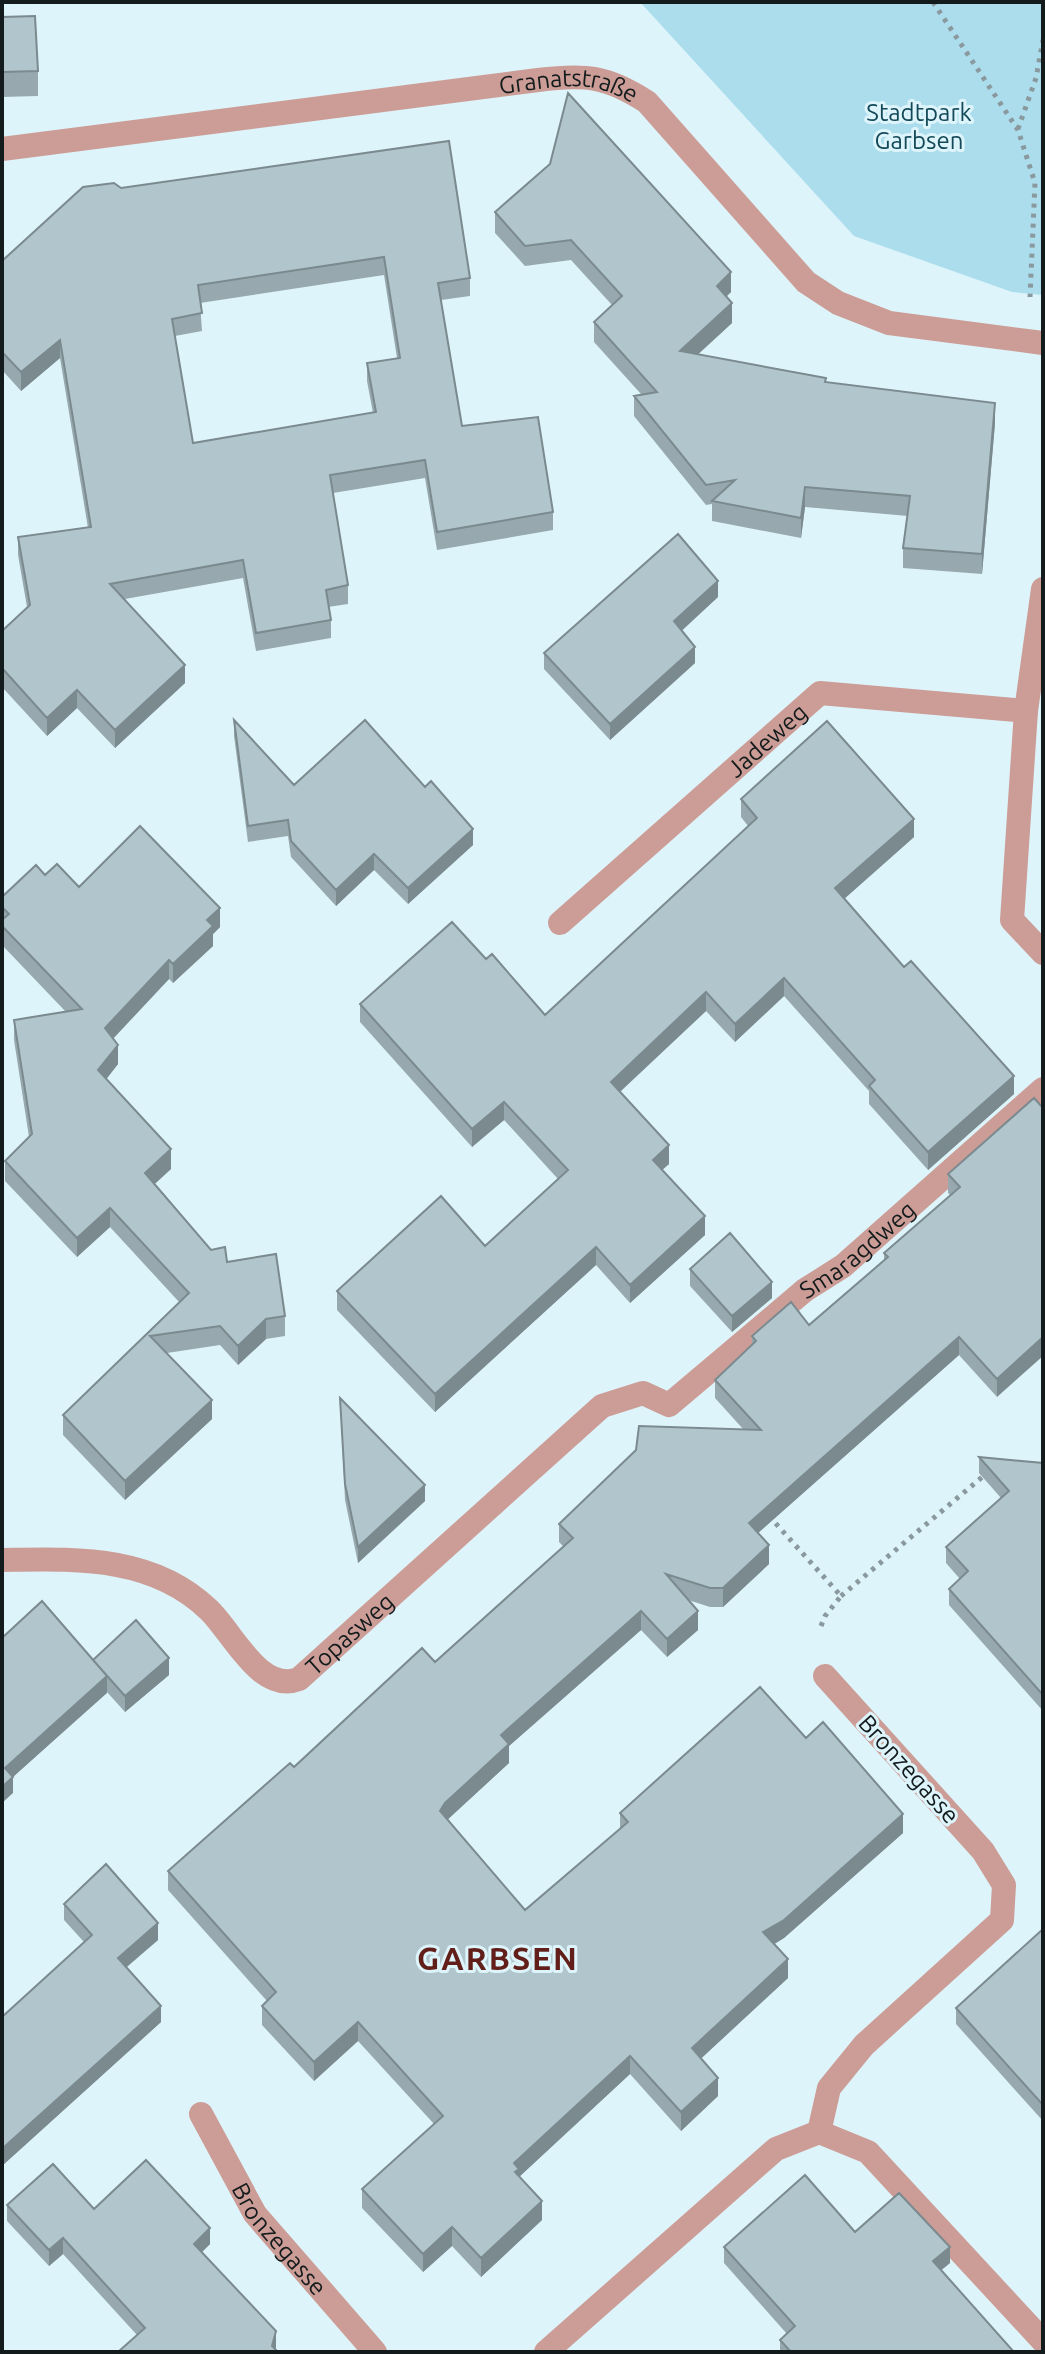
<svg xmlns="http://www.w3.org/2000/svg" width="1045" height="2354" viewBox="0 0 1045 2354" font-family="Ubuntu,sans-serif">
  <rect width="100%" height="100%" fill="#def4fb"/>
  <path fill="#acdded" d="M640 2H1043V295L1012 292 854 236Z"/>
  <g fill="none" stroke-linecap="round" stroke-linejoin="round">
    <path stroke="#89999e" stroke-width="5" stroke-dasharray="4 6" stroke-linecap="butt" d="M933 2 1018 130 1035 183 1030 297
      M1018 129 1036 78 1043 40
      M769 1516 841 1596 825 1616 819 1631
      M841 1596 987 1473"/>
    <g stroke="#cc9d96" stroke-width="24">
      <path id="s1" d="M2 149 538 80C585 74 607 76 647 102L806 282 838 303 889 323 1043 343"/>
      <path d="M1043 589 1026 711 1012 920 1043 953"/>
      <path id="s2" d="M560 923 820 693 1026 711"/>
      <path id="s3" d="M2 1560C75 1559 152 1555 209 1610 233 1633 260 1694 299 1679L602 1406 643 1393 669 1405 805 1290 843 1266 1043 1089"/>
      <path id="s4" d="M201 2114 255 2214 375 2352"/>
      <path d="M819 2132 829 2088 864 2045 1002 1920 1004 1885 983 1851 825 1676"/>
      <path d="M546 2352 776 2149 819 2132 868 2152 1043 2341"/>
    </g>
  </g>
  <path fill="#97a9af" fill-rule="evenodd" d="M2 17 38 71V96L2 97Z
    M121 188 470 278V296L441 300 462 426 553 512V530L437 550 425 478 333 493 348 585V604L328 607 331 620V638L256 651 243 578 125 599 185 683 115 748 77 708 47 736 2 687V631L27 607 18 555V537L88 528 60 358 21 391 2 370V261ZM384 275 397 358 367 363V381L373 413 193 443 175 336 202 331 200 303Z
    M495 212 731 292 726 296 732 323 698 354 826 382 995 423 982 574 903 568V548L908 516 805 507 801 538 712 521V504L706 505 634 416V396L641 394 594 342V322L612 305 571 260 525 266 495 233Z
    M718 597 681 630 695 663 610 740 544 669V653Z
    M234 720 294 785 473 845 408 904 374 870 336 906 291 857 288 836 248 842 234 736Z
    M741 799 914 837 844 899 1014 1094 928 1170 869 1104V1091L784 996 735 1042 706 1011 620 1092 669 1164 662 1170 705 1235 630 1303 596 1265 435 1412 337 1310V1291L485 1246 558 1179 504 1120 472 1147 360 1022V1004L486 959 545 1015 748 826 741 817Z
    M45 875 79 887 220 927 213 934V946L173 983 169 979 113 1039 118 1064 106 1079 171 1169 154 1184 211 1250 227 1262 285 1316V1336L266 1339 238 1365 220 1345 167 1353 212 1419 125 1500 63 1435V1415L180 1303 110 1227 77 1257 5 1181V1161L29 1137 14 1040V1020L66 1012 2 945V897Z
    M1034 1098 997 1397 959 1355 758 1533 769 1564 723 1607H710L688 1600 698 1630 667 1657 641 1630 509 1746V1763L448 1819 525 1910 620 1829V1813L806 1738 903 1833 784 1938 774 1944 788 1978 701 2058 718 2096 681 2131 630 2074 519 2177 542 2220 481 2277 452 2246 423 2272 362 2208V2189L434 2124 358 2041 314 2081 262 2025V2006L267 2001 168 1890V1871L294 1767 435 1662 564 1547 559 1542V1524L743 1429 715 1398V1380L752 1345V1336L809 1325 884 1260V1253L950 1195 948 1193V1174Z
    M690 1269 772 1298 732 1332 690 1286Z
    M340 1398 425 1501 358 1563 345 1500Z
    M979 1457 1043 1463V1711L949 1605V1589L960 1579 946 1563V1547L1001 1498 979 1473Z
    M2 1638 93 1660 169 1675 125 1712 107 1692 13 1777V1793Z
    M64 1904 158 1940 127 1967 161 2022 3 2165 2 2017 84 1942 64 1920Z
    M1043 1929V2121L956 2024V2008Z
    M7 2205 94 2209 210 2244 202 2252 276 2347 275 2349 137 2335 63 2254 49 2266 7 2221Z
    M724 2247 950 2263 941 2270 1014 2352H780V2340L787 2334 724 2263Z"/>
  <path fill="#7b8a8f" d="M731 272V292L717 306V286Z
    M732 303V323L680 371V351Z
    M60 340V358L21 391V372Z
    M995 403V423L982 574V554Z
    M805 487V507L801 538V518Z
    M718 581V597L674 638V621Z
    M695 647V663L610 740V724Z
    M185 665V683L115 748V730Z
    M77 690V708L47 736V718Z
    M914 819V837L835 907V888Z
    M473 829V845L408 904V888Z
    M374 854V870L336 906V890Z
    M220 908V927L213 934V946L173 983V964L207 920Z
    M169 960V979L105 1047V1028Z
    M784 978V996L735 1042V1024Z
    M706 992V1011L611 1100V1082Z
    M118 1045V1064L98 1090V1070Z
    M1014 1076V1094L928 1170V1152Z
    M504 1102V1120L472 1147V1129Z
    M669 1145V1164L653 1178V1160Z
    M171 1149V1169L145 1193V1173Z
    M110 1208V1227L77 1257V1238Z
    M705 1216V1235L630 1303V1285Z
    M596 1247V1265L435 1412V1394Z
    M772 1282V1298L732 1332V1316Z
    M266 1319V1339L238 1365V1346Z
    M959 1337V1355L749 1541V1523Z
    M1043 1337V1356L997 1397V1379Z
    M212 1400V1419L125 1500V1481Z
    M425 1485V1501L358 1563V1547Z
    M769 1545V1564L723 1607V1588Z
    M641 1611V1630L509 1746V1763L445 1822 440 1811 445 1803 501 1735Z
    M698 1611V1630L667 1657V1639Z
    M169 1658V1675L125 1712V1696Z
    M107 1676V1693L5 1784V1768Z
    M13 1777V1793L2 1803V1787Z
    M903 1814V1833L784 1938 763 1951V1932Z
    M158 1923V1940L118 1974V1958Z
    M788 1959V1978L692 2067V2048Z
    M161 2006V2022L3 2165V2148Z
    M358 2022V2041L314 2081V2062Z
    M630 2056V2074L519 2177 515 2191 514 2163Z
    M718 2078V2096L681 2131V2112Z
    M542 2201V2220L481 2277V2258Z
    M452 2227V2246L423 2272V2254Z
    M210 2228V2244L194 2260V2244Z
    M63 2238V2254L49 2266V2250Z
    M950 2247V2263L933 2277V2261Z
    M276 2331V2347L275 2352 272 2346Z"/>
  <path fill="#b0c5cc" stroke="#7b8a8f" stroke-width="2" fill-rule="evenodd" d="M35 16 38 71 2 72V17Z
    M568 93 731 272 717 286 732 303 680 351 826 378 825 382 995 403 982 554 903 548 910 496 805 487 801 518 712 501 735 480 706 485 634 396 657 392 594 322 622 296 571 240 525 246 495 212 550 164Z
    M449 141 470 278 438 283 462 426 538 417 553 512 437 532 425 460 330 475 348 585 326 590 331 620 256 633 243 560 110 584 185 665 115 730 77 690 47 718 2 668V631L30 605 18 537 91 527 60 340 21 372 2 352V261L83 187 114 183 121 188ZM384 257 400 358 367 363 376 412 193 443 172 319 202 313 198 285Z
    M678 534 718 581 674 621 695 647 610 724 544 653Z
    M234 720 294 785 365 720 425 787 431 781 473 829 408 888 374 854 336 890 291 841 288 820 248 826Z
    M827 721 914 819 835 888 904 967 911 961 1014 1076 928 1152 869 1086 875 1080 784 978 735 1024 706 992 611 1082 669 1145 653 1160 705 1216 630 1285 596 1247 435 1394 337 1291 441 1196 485 1246 568 1170 504 1102 472 1129 360 1004 452 922 486 959 492 954 545 1015 757 818 741 799Z
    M140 826 220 908 207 920 213 926 173 964 169 960 105 1028 118 1045 98 1070 171 1149 145 1173 211 1250 225 1247 227 1262 276 1254 285 1316 266 1319 238 1346 220 1326 150 1336 212 1400 125 1481 63 1415 189 1293 110 1208 77 1238 5 1161 32 1134 14 1020 82 1009 2 926V920L9 914 2 907V897L36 865 45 875 57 864 79 887Z
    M1034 1098 1043 1108V1337L997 1379 959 1337 749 1523 769 1545 723 1588H710L666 1574 698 1611 667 1639 641 1611 501 1735 509 1744 445 1803 440 1811 525 1910 628 1822 620 1813 760 1687 806 1738 823 1722 903 1814 784 1920 763 1932 788 1959 692 2048 718 2078 681 2112 630 2056 514 2163 519 2169 515 2172 542 2201 481 2258 452 2227 423 2254 362 2189 443 2116 358 2022 314 2062 262 2006 276 1992 168 1871 290 1763 294 1767 422 1648 435 1662 573 1538 559 1524 636 1450 639 1426 761 1430 715 1380 756 1341 752 1336 791 1302 809 1325 888 1257 884 1253 960 1187 948 1174Z
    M730 1233 772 1282 732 1316 690 1269Z
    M340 1398 425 1485 358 1547 345 1484Z
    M979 1457 1043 1463V1695L949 1589 968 1571 946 1547 1009 1491Z
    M42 1601 107 1676 5 1768 13 1777 2 1787V1638Z
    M136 1620 169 1658 125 1696 93 1660Z
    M106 1864 158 1923 118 1958 161 2006 3 2148 2 2017 92 1935 64 1904Z
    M1043 1929V2105L956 2008Z
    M146 2160 210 2228 194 2244 276 2331 272 2346 278 2352H118L145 2328 63 2238 49 2250 7 2205 53 2164 94 2209Z
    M805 2175 855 2232 899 2193 950 2247 933 2261 1014 2352H791L780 2340 795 2326 724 2247Z"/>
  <g text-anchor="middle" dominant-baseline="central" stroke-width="6" stroke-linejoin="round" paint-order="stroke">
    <g font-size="24" fill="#131b1d" stroke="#def4fb">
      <text stroke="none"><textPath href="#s1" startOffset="572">Granatstraße</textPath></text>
      <text stroke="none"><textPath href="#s2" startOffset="276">Jadeweg</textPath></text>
      <text stroke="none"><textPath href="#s3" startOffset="1064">Smaragdweg</textPath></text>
      <text stroke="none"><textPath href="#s3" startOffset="408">Topasweg</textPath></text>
      <text transform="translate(909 1769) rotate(48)">Bronzegasse</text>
      <text stroke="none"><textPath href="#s4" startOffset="148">Bronzegasse</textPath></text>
    </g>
    <g font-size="24" fill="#134958" stroke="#def4fb">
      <text x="919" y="112">Stadtpark<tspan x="919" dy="28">Garbsen</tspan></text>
    </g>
    <g font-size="32" font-weight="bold" letter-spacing="2" fill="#621e19" stroke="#def4fb">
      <text x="498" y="1958">GARBSEN</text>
    </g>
  </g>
  <rect width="1045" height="2354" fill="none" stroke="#131b1d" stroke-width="8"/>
</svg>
